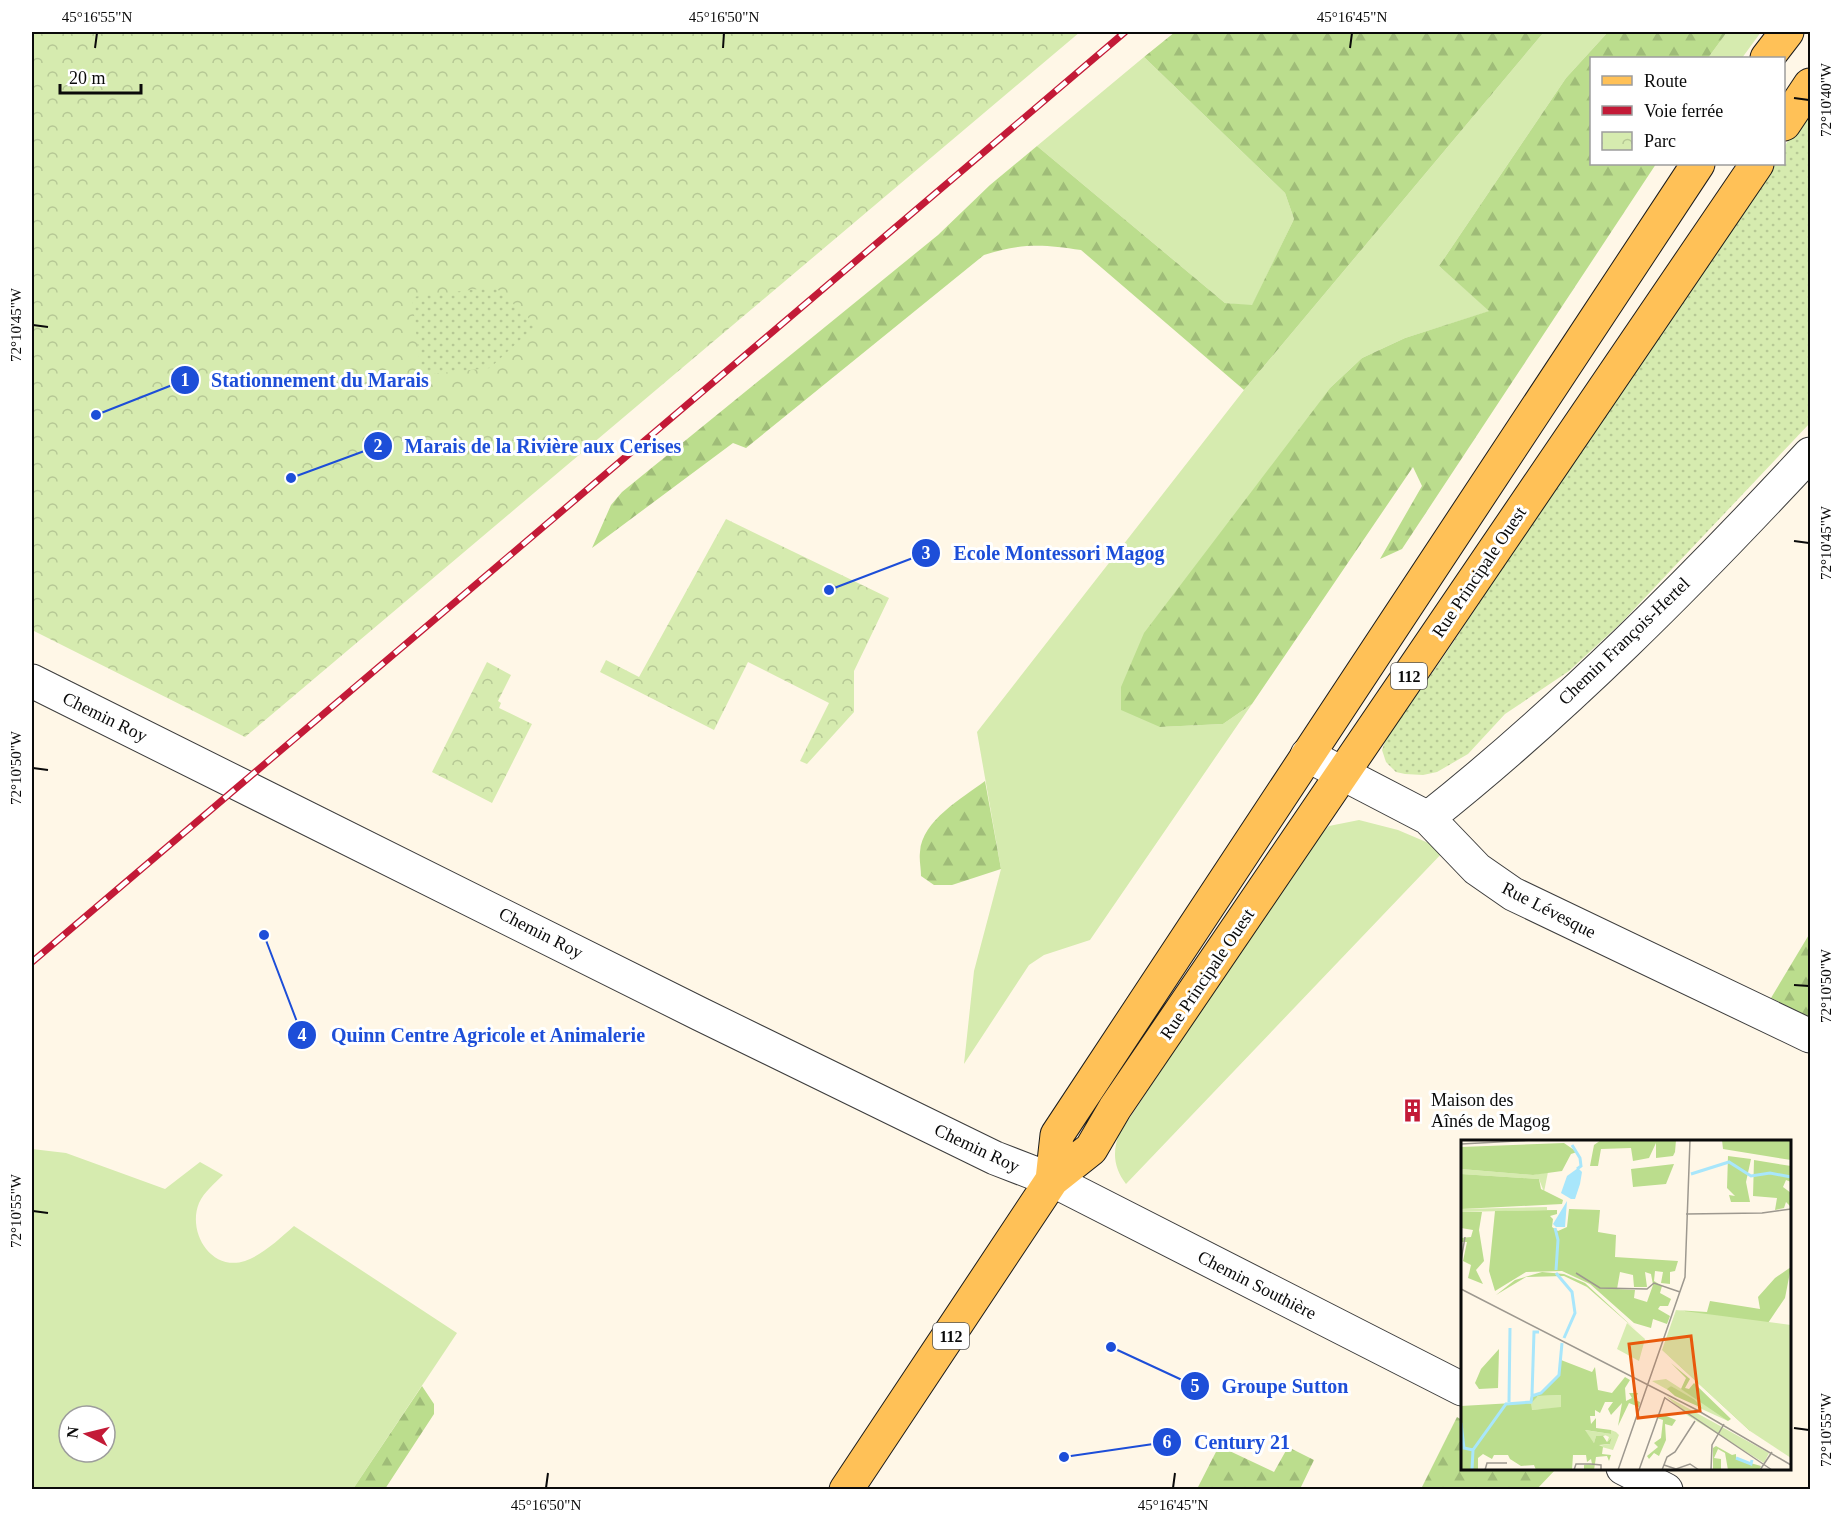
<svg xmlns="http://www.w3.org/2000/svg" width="1842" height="1521" viewBox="0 0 1842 1521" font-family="Georgia,serif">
  <defs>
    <pattern id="forest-firs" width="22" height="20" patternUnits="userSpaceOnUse" patternTransform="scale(1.5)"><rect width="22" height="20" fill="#bbdd8d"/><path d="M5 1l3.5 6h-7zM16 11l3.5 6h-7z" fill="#9fbc78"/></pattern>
    <pattern id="park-crowns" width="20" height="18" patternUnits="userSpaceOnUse" patternTransform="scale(1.5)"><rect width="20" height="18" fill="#d6ebaf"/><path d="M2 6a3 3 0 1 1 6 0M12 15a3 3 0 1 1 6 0" fill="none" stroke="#b6c895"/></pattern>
    <pattern id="garden-dots" width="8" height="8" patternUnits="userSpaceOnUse" patternTransform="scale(1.5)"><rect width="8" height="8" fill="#d6ebaf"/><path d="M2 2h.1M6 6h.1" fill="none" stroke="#b6c895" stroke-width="1.8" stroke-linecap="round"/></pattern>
  </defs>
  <rect width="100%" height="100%" fill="#fff7e7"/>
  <path fill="#d6ebaf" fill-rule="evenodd" d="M1544 32H1608L1566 78 1439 266 1490 311 1405 338 1362 358 1331 387 1160 727 1223 724 1252 704 1090 940 1044 955 1029 965 964 1064 974 971 1001 869 977 732 1244 390Z
    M1727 32H1761L1742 58H1708Z
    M1144 57 1285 193 1294 219 1252 306 1225 303 1037 146Z
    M1359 820 1398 830 1445 850 1126 1184C1114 1168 1112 1153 1119 1134L1315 839 1329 826Z
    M32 1149 66 1153 165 1189 200 1162 223 1175C215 1183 204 1192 199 1203 187 1232 211 1272 245 1261 264 1254 279 1239 294 1226L457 1333 353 1489 32 1490ZM69 1416H105V1452H69Z"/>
  <path fill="url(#forest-firs)" d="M1175 32H1544L1244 390 1081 250C1043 244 1021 243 984 255L746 448 733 443 592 548 611 505 622 492 938 235 990 185 1037 146 1225 303 1252 305 1294 219 1285 193 1144 57Z
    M1608 32H1727L1708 58H1592V164H1656L1402 549 1380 559 1422 486 1413 467 1252 704 1223 724 1160 727 1121 710V687L1144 633 1331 387 1362 358 1405 338 1489 311 1439 266 1566 78Z
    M985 781 1001 869 952 885H934L921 876C921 868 919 860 920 852 922 820 963 798 985 781Z
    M1810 933V1018L1771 998Z
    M422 1386 434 1404V1414L385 1489H353Z
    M1457 1417 1462 1420V1468L1556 1469 1537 1489H1421Z
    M1219 1446 1274 1472 1288 1447 1314 1460 1300 1489H1197Z"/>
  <path fill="url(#park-crowns)" d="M32 32H1080L245 737 32 630Z
    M726 519 889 598 854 671V712L807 764 800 761 829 703 748 662 714 730 600 672 606 660 639 677Z
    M487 662 511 675 498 701 501 703 499 708 532 724 492 803 432 772Z"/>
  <path fill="url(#garden-dots)" d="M1810 108V423L1620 624 1569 671 1505 714 1468 754 1437 772 1423 775 1405 774 1396 772 1386 762 1382 750 1386 739 1444 656 1772 164H1784V147Z
    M495 287 536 325 490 368 421 375 412 297Z"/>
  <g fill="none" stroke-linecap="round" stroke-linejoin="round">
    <defs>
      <path id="minor" d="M32 681 700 1014 995 1158 1052 1180 1462 1389
        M1307 755 1428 818 1477 869 1513 894 1810 1036
        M1428 818C1563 711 1693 580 1810 454
        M1623 1468 1666 1490"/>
      <path id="major" d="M1767 58 1787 32
        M1784 124 1810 85
        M1052 1180 1057 1135 1698 164
        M846 1490 1052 1180 1091 1149 1115 1108 1757 164"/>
    </defs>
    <use href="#minor" stroke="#3d3d3d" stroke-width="35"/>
    <use href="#major" stroke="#1b1b1b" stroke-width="35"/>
    <use href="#minor" stroke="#fff" stroke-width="33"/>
    <use href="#major" stroke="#ffc157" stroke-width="33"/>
    <defs>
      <path id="rail" d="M32 962 1125 32"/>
    </defs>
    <use href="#rail" stroke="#c31a37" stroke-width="7"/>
    <use href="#rail" stroke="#fff" stroke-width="4.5" stroke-dasharray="14" stroke-linecap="butt"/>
  </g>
  <path fill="none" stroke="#0a0a0a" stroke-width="2" d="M95 48 97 33M723 48 724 33M1350 48 1352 33M1794 98 1809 100M33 325 48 327M1794 541 1809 543M33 768 48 770M1794 985 1809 986M33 1211 48 1213M1794 1428 1809 1430M546 1488 548 1473M1173 1488 1175 1473"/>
  <defs>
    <symbol id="building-bare" viewBox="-9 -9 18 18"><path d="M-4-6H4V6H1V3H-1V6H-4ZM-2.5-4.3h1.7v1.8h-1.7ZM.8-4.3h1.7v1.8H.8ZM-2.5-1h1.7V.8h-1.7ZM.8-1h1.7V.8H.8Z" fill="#c31a37" stroke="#fff" stroke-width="2.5" paint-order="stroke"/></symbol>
  </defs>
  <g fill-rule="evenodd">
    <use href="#building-bare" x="1396" y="1094" width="33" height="33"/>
  </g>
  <g text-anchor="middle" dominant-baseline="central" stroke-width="6" stroke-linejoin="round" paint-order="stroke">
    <g fill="#fff" stroke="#545454" stroke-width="1.5">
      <rect x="1391" y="663" width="36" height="26" rx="4.5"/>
      <rect x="933" y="1323" width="36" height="26" rx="4.5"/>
    </g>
    <g font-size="16" font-weight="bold" fill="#0a0a0a">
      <text x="1409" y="676">112</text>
      <text x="951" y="1336">112</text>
    </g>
    <g font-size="18" fill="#0a0a0a" stroke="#fff">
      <text transform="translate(1479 572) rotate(-56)">Rue Principale Ouest</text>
      <text transform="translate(1624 641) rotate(-44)">Chemin François-Hertel</text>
      <text transform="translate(105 717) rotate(26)">Chemin Roy</text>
      <text transform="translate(1549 910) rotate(27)">Rue Lévesque</text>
      <text transform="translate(541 933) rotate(27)">Chemin Roy</text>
      <text transform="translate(1207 974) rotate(-56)">Rue Principale Ouest</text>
      <text transform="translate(977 1148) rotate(25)">Chemin Roy</text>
      <text transform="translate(1257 1285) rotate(27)">Chemin Southière</text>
    </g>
    <g font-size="18" fill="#0a0a0a" stroke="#fff" text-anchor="start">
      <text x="1431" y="1100">Maison des<tspan x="1431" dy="21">Aînés de Magog</tspan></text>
    </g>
  </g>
  <g transform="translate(1461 1140)">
    <rect width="330" height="330" fill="#fff7e7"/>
    <path d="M0 29 72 35 87 32 83 52 78 39 0 34ZM86 67V70L0 72V69ZM166 183 184 199 178 221 156 209ZM205 239 264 277 267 281 232 265 240 268 210 246 207 250 191 241ZM100 255V268L70 270 61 263 70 262 77 256ZM123 290 150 294V290L155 292 158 295 152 310 137 306 149 304 151 297 146 302 148 297 144 295 135 296 133 303Z" fill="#d6ebaf"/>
    <path d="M140 0H215L214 12 212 16 195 18V3L188 18 172 21 170 8 140 9 137 26H129L133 5ZM261 0H330V20L262 9ZM103 3 116 12 110 14 101 31 72 35 0 29V7ZM267 16 290 19 285 42 289 62H270L268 55 274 56 266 48ZM293 20 330 26V42L325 40 322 47 330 53V67L325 62 323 68 314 70 316 58 292 56ZM213 24 205 44 172 47 170 29ZM0 34 78 39 80 49 102 60 101 64 0 69ZM108 69 139 70 137 92 155 95 154 117 217 121 214 131 209 132V144L200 143 202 132 194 131 193 141 201 146 199 153 210 159 207 166H199L197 169 209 176 206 184 192 179 190 188 173 183 129 144 101 131 65 132 34 151 28 131 34 71 96 70V74L89 76 92 79 91 87 97 91 106 87ZM159 132 172 135 173 147H186L184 132 190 134 192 145 186 162 173 158 174 150 156 149ZM0 72H21L18 90 23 121 15 130 22 144 7 138 10 125 2 121 6 102H0V98L10 97 12 90 0 88ZM330 127 324 158 307 183 289 291 208 216 224 171 215 170 246 172 249 161 299 169 297 157 314 138ZM81 132 103 134 124 143 175 190 126 147 103 136 65 137 35 155 54 140ZM38 209 37 248 18 249 14 243 20 229ZM100 220 131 232 134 227 137 250 151 253 164 237 169 240 164 248 165 261 171 258 168 253H177L174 260 179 262 178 267 168 263 157 286 161 263 150 275 147 269 152 262H144L139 273 134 270V276H129L130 284 135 278V288L150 290V294L124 290 133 303 135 296 145 295 142 296 146 302 151 297 149 304 138 305 142 307 141 314 150 315 148 321 146 316 135 317 133 330H123V325L131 324 130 319 126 322 125 315H112L111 330H75L73 325 60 326 49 319 47 315H33L31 319 22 314 17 318V330H0V266L70 262 71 256 80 253 98 235ZM77 256 100 255V267L71 270 70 264 61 263H70ZM210 223 229 239 224 248 228 249 233 243 270 279 267 281 220 249 225 238ZM210 246 234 260 241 268 214 256 206 249ZM198 273 215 280 211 286 204 284 205 300 198 316 193 313 188 319 186 316 197 307 193 303 200 298 202 280 196 278ZM255 306 271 315 275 314V319L300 326 298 330H267L264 313 257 309 253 318 260 319V330H252V308Z" fill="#bbdd8d" fill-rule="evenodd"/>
    <path d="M215 170 330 185V318L289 291 201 210Z" fill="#d6ebaf"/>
    <path d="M205 256 308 313 303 323 226 275Z" fill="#d6ebaf"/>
    <path d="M117 28 121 32 119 44 114 59H110L100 53 106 36ZM106 61 104 87H95L92 84Z" fill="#a8e6fb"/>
    <path fill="none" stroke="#a8e6fb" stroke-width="3" d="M111 5 119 18 120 26 116 29M230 34 268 22 290 36 309 33 330 37M94 88 97 100 95 130M95 133 111 152 114 173 103 198M71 255 73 192H78M48 262 49 188M0 283 3 308 12 310M275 318 290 324 291 320M11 330 12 310 45 264 70 262 71 256 80 253 98 235 101 203"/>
    <path fill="none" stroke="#9d988f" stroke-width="1.5" d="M0 4 72 0M225 74 301 73 330 69M0 121 4 97M115 133 139 148 186 149 193 143 219 152M0 149 236 270 330 325M204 258 311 330M203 325 215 329 229 324 238 330M24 330 26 323H46M113 330 115 324H130L140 325V330M157 330 224 137 229 0M178 330 204 257M201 330 206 317 214 312 234 281M250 330 251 305 263 284M299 330 311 312"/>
    <path fill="#e8590c" fill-opacity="0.15" stroke="#e8590c" stroke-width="3" d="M230 196 239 271 177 278 168 204Z"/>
    <rect width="330" height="330" fill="none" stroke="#0a0a0a" stroke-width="3"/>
  </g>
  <path fill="none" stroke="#1d4ed8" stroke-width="2" d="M96 415L185 380M291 478L378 446M829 590L926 553M264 935L302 1035M1111 1347L1195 1386M1064 1457L1167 1442"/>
  <g fill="#1d4ed8" stroke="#fff" stroke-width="2">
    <circle cx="96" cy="415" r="6"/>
    <circle cx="291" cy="478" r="6"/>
    <circle cx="829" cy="590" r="6"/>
    <circle cx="264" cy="935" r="6"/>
    <circle cx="1111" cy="1347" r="6"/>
    <circle cx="1064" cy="1457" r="6"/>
    <circle cx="185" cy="380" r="15"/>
    <circle cx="378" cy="446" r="15"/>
    <circle cx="926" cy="553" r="15"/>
    <circle cx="302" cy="1035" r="15"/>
    <circle cx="1195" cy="1386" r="15"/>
    <circle cx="1167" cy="1442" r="15"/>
  </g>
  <g font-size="18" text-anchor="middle" font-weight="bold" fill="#fff">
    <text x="185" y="386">1</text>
    <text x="378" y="452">2</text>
    <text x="926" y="559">3</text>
    <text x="302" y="1041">4</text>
    <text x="1195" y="1392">5</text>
    <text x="1167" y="1448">6</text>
  </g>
  <g font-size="20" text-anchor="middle" font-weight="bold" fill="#1d4ed8" stroke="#fff" stroke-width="6" stroke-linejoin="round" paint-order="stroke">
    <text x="320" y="387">Stationnement du Marais</text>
    <text x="543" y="453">Marais de la Rivière aux Cerises</text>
    <text x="1059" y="560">Ecole Montessori Magog</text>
    <text x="488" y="1042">Quinn Centre Agricole et Animalerie</text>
    <text x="1285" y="1393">Groupe Sutton</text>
    <text x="1242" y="1449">Century 21</text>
  </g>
  <rect width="1842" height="1521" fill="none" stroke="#ffffff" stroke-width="66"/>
  <rect x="1590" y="57" width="195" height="108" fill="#ffffff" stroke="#9d9d9d" stroke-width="1.5"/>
  <rect x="1602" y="76" width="30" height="9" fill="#ffc157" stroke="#9d9d9d" stroke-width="1.5"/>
  <text x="1644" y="87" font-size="18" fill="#0a0a0a">Route</text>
  <rect x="1602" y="106" width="30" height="9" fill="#c31a37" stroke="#9d9d9d" stroke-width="1.5"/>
  <text x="1644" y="117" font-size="18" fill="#0a0a0a">Voie ferrée</text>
  <rect x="1602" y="132" width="30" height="18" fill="url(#park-crowns)" stroke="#9d9d9d" stroke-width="1.5"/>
  <text x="1644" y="147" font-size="18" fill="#0a0a0a">Parc</text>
  <g transform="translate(87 1434) rotate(277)"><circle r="28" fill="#ffffff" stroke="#9d9d9d" stroke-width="1.5"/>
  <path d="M0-4.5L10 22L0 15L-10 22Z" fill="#c31a37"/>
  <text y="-9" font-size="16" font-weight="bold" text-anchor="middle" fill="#0a0a0a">N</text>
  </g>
  <path d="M60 84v9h81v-9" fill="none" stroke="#0a0a0a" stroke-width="3"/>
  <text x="69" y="84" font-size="18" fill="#0a0a0a" stroke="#ffffff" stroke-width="4.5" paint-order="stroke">20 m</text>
  <rect x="33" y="33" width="1776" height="1455" fill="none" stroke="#0a0a0a" stroke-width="2"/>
  <g font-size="15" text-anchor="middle" fill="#0a0a0a">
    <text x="97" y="22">45°16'55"N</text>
    <text x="724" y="22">45°16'50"N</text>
    <text x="1352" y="22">45°16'45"N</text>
    <text transform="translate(1826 100) rotate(-90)" y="5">72°10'40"W</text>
    <text transform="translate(16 325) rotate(-90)" y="5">72°10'45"W</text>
    <text transform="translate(1826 543) rotate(-90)" y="5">72°10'45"W</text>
    <text transform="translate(16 768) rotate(-90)" y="5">72°10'50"W</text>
    <text transform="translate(1826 986) rotate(-90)" y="5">72°10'50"W</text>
    <text transform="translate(16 1211) rotate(-90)" y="5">72°10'55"W</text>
    <text transform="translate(1826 1430) rotate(-90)" y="5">72°10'55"W</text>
    <text x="546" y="1510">45°16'50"N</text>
    <text x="1173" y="1510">45°16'45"N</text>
  </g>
</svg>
